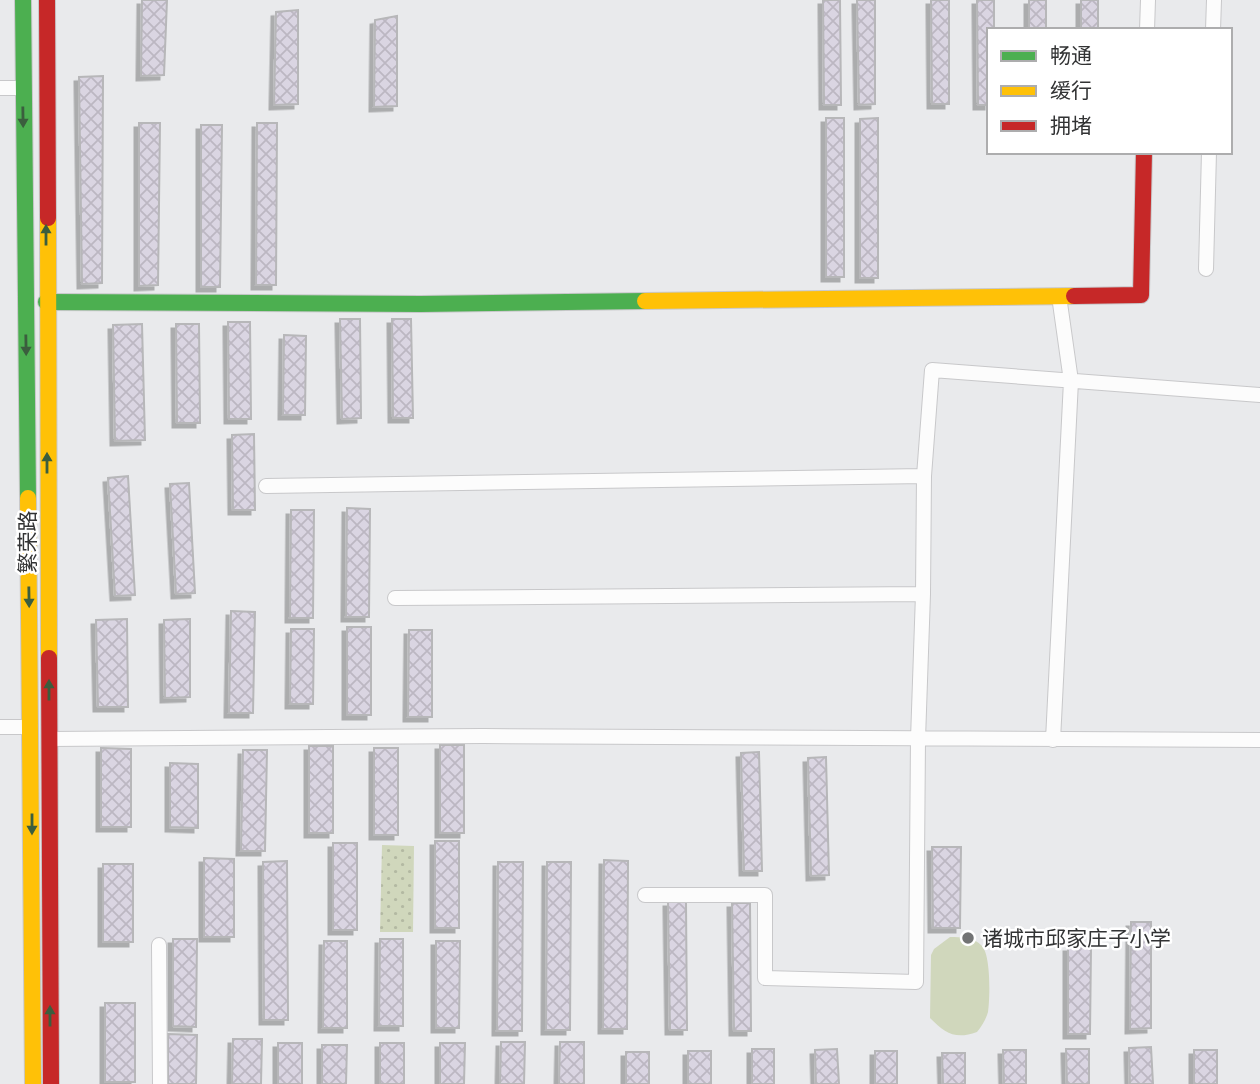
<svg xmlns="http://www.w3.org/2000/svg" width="1260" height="1084" viewBox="0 0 1260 1084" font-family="'Titillium Web','Noto Sans SC',sans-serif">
  <defs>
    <pattern id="grass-dots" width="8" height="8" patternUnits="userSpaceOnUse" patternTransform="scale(1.75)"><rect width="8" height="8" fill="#d0d7bc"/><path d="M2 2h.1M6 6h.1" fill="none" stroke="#b3b9a2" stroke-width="1.8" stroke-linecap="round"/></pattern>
    <pattern id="building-cross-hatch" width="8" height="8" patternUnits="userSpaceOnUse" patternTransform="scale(1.75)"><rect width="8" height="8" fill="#dad5e2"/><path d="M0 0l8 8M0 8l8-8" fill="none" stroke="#bcb7c2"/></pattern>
    <filter id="shadow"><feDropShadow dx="-4.5" dy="4.5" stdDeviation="0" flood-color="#0004"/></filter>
  </defs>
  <rect width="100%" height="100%" fill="#e9eaec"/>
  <path fill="url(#grass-dots)" d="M382 845 414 846 413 932H380Z"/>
  <path fill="#d0d7bc" d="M950 937C961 937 974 937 982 946 991 956 990 998 988 1012 986 1019 982 1026 977 1032 955 1040 945 1033 930 1018L931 955 934 949Z"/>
  <path fill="url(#building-cross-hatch)" stroke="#b7b7b9" stroke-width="2" filter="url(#shadow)" d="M142 0H167L164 75 141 76Z
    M823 0H840L841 105H824Z
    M857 0H875V104L859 105Z
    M931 0H949V104H932Z
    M977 0H994V30H989V105H978Z
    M1029 0H1046V30H1029Z
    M1081 0H1098V30H1081Z
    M298 10V104L274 105 276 12Z
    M397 16V106L374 107 375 20Z
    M103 76 102 283 82 284 79 77Z
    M826 118H844V277H826Z
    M878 118V278H860V119Z
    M139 123H160L158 285 139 286Z
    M257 123H277L276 285H256Z
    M201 125H222L220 287H201Z
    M340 319H360L361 418 342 419Z
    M392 319H411L413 418H393Z
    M228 322H250L251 419H229Z
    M142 324 145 440 115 441 113 325Z
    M176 324H199L200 423H177Z
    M284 335 306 336 305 415H283Z
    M254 434 255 510H233L232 435Z
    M128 476 135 595 115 596 108 478Z
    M189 483 195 593 176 594 170 484Z
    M347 508 370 509 369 617H346Z
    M291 510H314L313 618H290Z
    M231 611 255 612 253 713H229Z
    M127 619 128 707H98L96 620Z
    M190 619V697L165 698 164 620Z
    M347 627H371V715H347Z
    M291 629H314L313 704H290Z
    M409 630H432V717H408Z
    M440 745H464V833H440Z
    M309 746H333V833H309Z
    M101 748 131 749V827H101Z
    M374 748H398V835H374Z
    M243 750H267L265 851H241Z
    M759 752 762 871H744L741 753Z
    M826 757 829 875 811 876 808 758Z
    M170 763 198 764V828L170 827Z
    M435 841H459V928H435Z
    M333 843H357V930H333Z
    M932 847H961L960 928H933Z
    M204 858 234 859V937H204Z
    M604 860 628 861 627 1029H603Z
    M287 861 288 1020H264L263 862Z
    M498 862H523L522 1031H497Z
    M547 862H571L570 1030H546Z
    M103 864H133V942H103Z
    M668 902H686L687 1030H670Z
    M732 903H750L751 1031H734Z
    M1131 922H1151V1028L1130 1029Z
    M173 939H197L196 1027 173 1026Z
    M380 939H403V1026H379Z
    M324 941H347V1028H323Z
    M436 941H460L459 1028H436Z
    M1068 947H1091L1090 1034H1068Z
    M105 1003H135V1082H105Z
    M168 1034 197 1035 196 1084H168Z
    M233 1039H262L261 1084H232Z
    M501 1042H525L524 1084H500Z
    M560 1042H584V1084H559Z
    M278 1043H302V1084H278Z
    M380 1043H404V1084H380Z
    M440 1043H465L464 1084H440Z
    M322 1045H347L346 1084H322Z
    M1151 1047 1153 1084H1130L1129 1048Z
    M752 1049H774V1084H752Z
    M837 1049 839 1084H816L815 1050Z
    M1066 1049H1089V1084H1067Z
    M1003 1050H1026V1084H1004Z
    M1194 1050H1217V1084H1194Z
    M688 1051H711V1084H688Z
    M875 1051H897V1084H875Z
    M626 1052H649V1084H626Z
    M942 1053H965V1084H943Z"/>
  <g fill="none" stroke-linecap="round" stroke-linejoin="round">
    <defs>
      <path id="street" d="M1147 30 1148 0
        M1213 30 1214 0
        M0 88H23
        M1206 269 1209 152
        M266 486 924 476 932 370 1260 395
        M395 598 923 594 924 476
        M0 727H31
        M49 739 483 736 1260 740
        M1053 740 1071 381 1059 296
        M645 895H765V978L916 982 918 739 923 594
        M159 945 160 1084"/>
      <path id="fast" d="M23 0 28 498
        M46 302 421 304 645 301"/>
      <path id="slow" d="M48 218 49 658
        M645 301 1074 296
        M28 498 33 1084"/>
      <path id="jam" d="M47 0 48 218
        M1074 296 1141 295 1144 152
        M49 658 51 1084"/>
    </defs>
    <use href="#street" stroke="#c8c8ca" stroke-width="16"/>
    <use href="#fast" stroke="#c8c8ca" stroke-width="18"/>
    <use href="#slow" stroke="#c8c8ca" stroke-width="18"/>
    <use href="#jam" stroke="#c8c8ca" stroke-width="18"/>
    <use href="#street" stroke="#fcfcfc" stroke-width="14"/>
    <use href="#fast" stroke="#4caf50" stroke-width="16"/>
    <use href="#slow" stroke="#ffc107" stroke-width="16"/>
    <use href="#jam" stroke="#c62828" stroke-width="16"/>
  </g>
  <defs><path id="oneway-solid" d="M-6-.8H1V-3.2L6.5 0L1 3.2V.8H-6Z" transform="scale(1.75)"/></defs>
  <g fill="#3b5e3e">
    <use href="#oneway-solid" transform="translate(23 117) rotate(89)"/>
    <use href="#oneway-solid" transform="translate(46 235) rotate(-90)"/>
    <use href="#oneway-solid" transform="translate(26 345) rotate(89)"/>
    <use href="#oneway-solid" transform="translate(47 463) rotate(-90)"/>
    <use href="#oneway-solid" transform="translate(29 597) rotate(89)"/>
    <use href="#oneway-solid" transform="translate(49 690) rotate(-90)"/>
    <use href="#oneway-solid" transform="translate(32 824) rotate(90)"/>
    <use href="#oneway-solid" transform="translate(50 1016) rotate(-90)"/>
  </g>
  <circle fill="#727374" stroke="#fff" stroke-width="2.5" cx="968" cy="938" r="7"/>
  <g text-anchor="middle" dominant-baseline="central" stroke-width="5" stroke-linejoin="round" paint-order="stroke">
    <g font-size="21" fill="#323334" stroke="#fff">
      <text transform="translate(27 542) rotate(-90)">繁荣路</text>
    </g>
    <g font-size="21" fill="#323334" stroke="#fff" text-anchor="start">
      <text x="982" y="938">诸城市邱家庄子小学</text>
    </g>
  </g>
  <rect x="987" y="28" width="245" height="126" fill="#ffffff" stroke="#adadae" stroke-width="2"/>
  <rect x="1001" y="51" width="35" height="10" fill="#4caf50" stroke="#adadae" stroke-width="2"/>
  <text x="1050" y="63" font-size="21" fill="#323334">畅通</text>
  <rect x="1001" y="86" width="35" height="10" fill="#ffc107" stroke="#adadae" stroke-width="2"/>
  <text x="1050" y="98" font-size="21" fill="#323334">缓行</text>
  <rect x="1001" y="121" width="35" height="10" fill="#c62828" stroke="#adadae" stroke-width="2"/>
  <text x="1050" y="133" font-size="21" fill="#323334">拥堵</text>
</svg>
